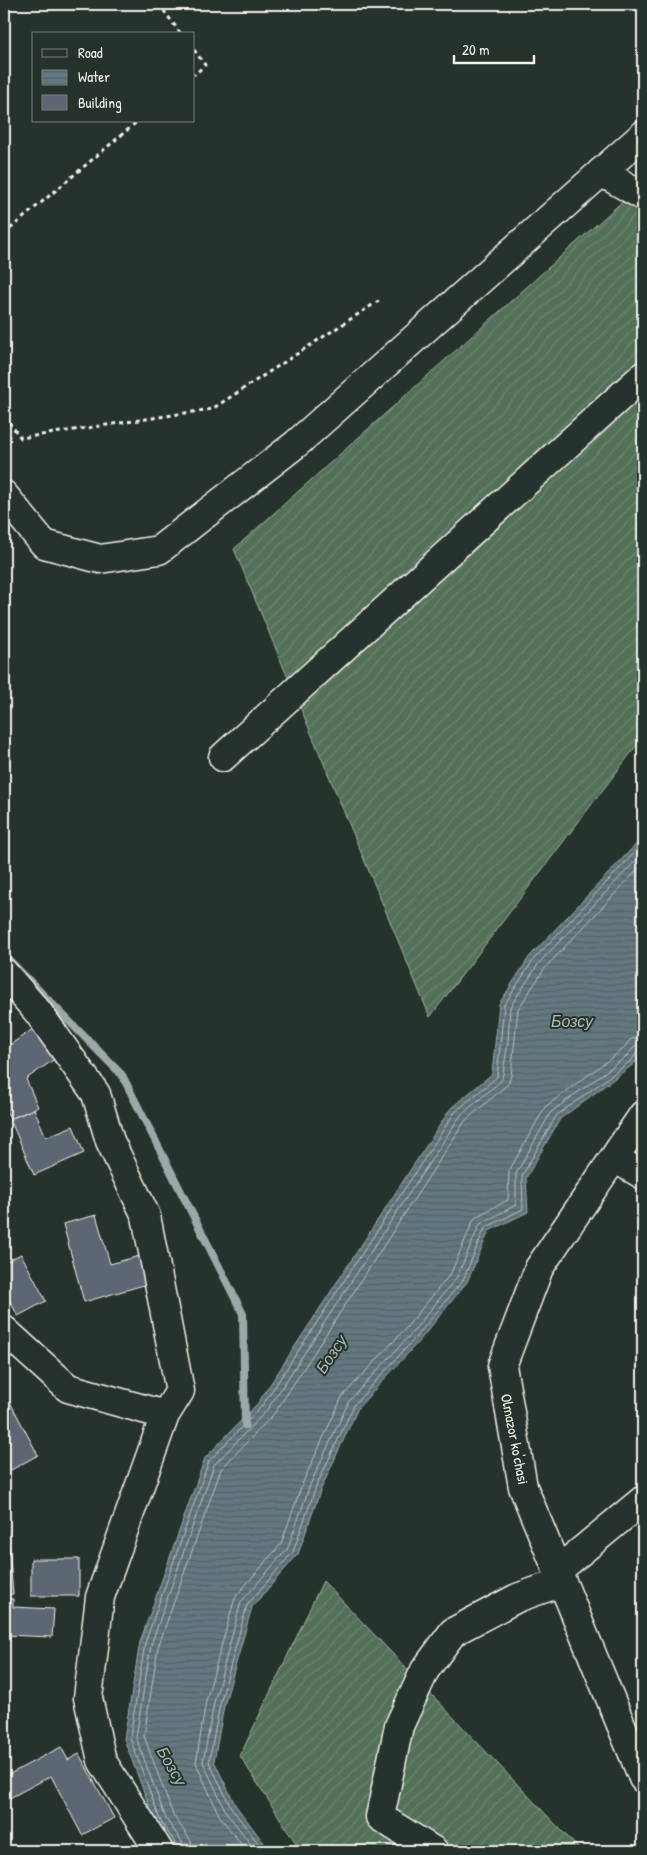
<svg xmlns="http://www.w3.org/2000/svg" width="647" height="1855" viewBox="0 0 647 1855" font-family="'Patrick Hand',sans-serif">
  <defs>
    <pattern id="garden-furrows" width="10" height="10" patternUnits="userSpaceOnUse" patternTransform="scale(1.25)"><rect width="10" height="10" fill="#537058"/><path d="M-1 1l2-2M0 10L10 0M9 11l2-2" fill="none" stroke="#6c8570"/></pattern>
    <pattern id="water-rules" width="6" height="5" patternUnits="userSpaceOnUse" patternTransform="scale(1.25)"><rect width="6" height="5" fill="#637780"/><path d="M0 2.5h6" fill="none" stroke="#566063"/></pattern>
  </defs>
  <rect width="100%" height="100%" fill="#26332d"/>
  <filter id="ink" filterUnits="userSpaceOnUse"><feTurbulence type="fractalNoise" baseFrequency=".02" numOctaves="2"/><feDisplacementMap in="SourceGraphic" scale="10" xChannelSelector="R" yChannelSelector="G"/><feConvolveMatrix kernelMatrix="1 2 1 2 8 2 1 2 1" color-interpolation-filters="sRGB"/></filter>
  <g filter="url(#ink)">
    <path fill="url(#garden-furrows)" stroke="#a4b0a0" d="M643 183V737L430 1017 234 549Z
      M323 1581 581 1851H301L240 1756Z"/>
    <path fill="url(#water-rules)" stroke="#9da8aa" d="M643 837V1052L635 1063 560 1119 526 1178 528 1212 489 1231 467 1282 420 1340 358 1408 321 1489 298 1554 252 1607 224 1706 214 1761 236 1806 270 1851H175L156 1824 124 1739 140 1642 205 1458 258 1403 451 1108 492 1074 499 1004 530 956Z"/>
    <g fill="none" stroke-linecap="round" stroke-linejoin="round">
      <path stroke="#bac0be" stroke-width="1" d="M179 1851 178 1847 161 1822 130 1738 145 1643 209 1461 262 1406 455 1112 497 1077 504 1005 534 959 643 844
        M185 1851 183 1843 166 1819 136 1737 151 1645 214 1465 267 1410 460 1116 502 1080 508 1041 510 1007 539 963 643 853
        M193 1851 191 1841 173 1815 144 1736 158 1647 221 1469 274 1414 465 1121 508 1084 511 1076 518 1009 545 968 643 864
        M246 1851 219 1815 196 1763 206 1701 234 1601 237 1595 281 1544 303 1482 342 1397 406 1328 451 1273 474 1219 481 1214 508 1200 509 1171 545 1107 622 1050 630 1040 643 1036
        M256 1851 226 1812 203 1762 214 1703 241 1602 288 1548 310 1485 349 1401 412 1333 457 1277 480 1224 516 1205V1174L551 1112 627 1056 635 1046 643 1044
        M264 1851 232 1809 209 1762 220 1704 247 1605 293 1552 316 1487 354 1405 416 1337 463 1280 485 1228 523 1209 522 1176 556 1116 632 1060 638 1051 643 1050"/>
      <path stroke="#9da8aa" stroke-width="8" d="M4 955 122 1075 243 1314 245 1425"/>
    </g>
    <path fill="#5d6673" stroke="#f4f1e8" d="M40 1024 62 1054 26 1079 38 1107 10 1119 4 1106V1049Z
      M34 1109 46 1137 73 1126 84 1153 34 1175 10 1119Z
      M96 1215 110 1264 143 1255 151 1283 84 1302 63 1224Z
      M21 1254 46 1301 18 1316 4 1290V1263Z
      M10 1402 38 1455 4 1474V1406Z
      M4 1491 13 1594 4 1595Z
      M31 1559H79V1596H31Z
      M4 1598 13 1599V1607L54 1609 52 1637 4 1635Z
      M61 1747 68 1760 79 1754 114 1818 82 1835 51 1776 4 1801V1777Z"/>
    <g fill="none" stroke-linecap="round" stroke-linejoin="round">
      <defs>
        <path id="minor" d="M601 172 643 196
          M4 495 44 544 100 559 159 550 296 444 643 135
          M223 757 643 376
          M4 973 38 1012 96 1094 110 1141 146 1216 180 1391 165 1415 100 1597 88 1698 102 1761 159 1851
          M643 1115 539 1268 502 1366 523 1487 643 1778
          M614 1158 643 1175
          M4 1330 68 1388 165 1415
          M557 1571 643 1500
          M434 1851 380 1817 399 1726 425 1670 453 1632 517 1598 562 1582"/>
      </defs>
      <use href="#minor" stroke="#f4f1e8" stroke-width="31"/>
      <path stroke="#f4f1e8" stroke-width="3" stroke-dasharray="4 4" stroke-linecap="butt" d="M159 4 181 34
        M194 50 205 65 194 75
        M4 234 138 121
        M4 416 21 438 212 409 380 300"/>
      <use href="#minor" stroke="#26332d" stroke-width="28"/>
    </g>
  </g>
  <g text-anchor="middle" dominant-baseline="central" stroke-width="4" stroke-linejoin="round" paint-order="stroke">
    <g font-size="15" fill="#f4f1e8" stroke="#26332d">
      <text transform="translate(515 1439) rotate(79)">Olmazor ko'chasi</text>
    </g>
    <g font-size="16" font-style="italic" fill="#b3bab9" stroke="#26332d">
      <text x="572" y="1021">Бозсу</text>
      <text transform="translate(331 1354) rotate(-56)">Бозсу</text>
      <text transform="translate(172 1766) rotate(60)">Бозсу</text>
    </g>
  </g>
  <rect width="647" height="1855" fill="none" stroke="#26332d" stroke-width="20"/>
  <rect x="10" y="10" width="627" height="1835" fill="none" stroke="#f4f1e8" stroke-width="2" filter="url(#ink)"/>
  <rect x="32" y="32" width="162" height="90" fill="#26332d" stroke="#787f78"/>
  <rect x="42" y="49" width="25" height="8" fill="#26332d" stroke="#787f78"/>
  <text x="78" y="58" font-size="15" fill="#f4f1e8">Road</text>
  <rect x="42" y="70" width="25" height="15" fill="url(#water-rules)" stroke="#787f78"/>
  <text x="78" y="82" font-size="15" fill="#f4f1e8">Water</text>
  <rect x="42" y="95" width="25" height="15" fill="#5d6673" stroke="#787f78"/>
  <text x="78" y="108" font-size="15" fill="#f4f1e8">Building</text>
  <path d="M454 55v8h80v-8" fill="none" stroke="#f4f1e8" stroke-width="2.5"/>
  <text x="462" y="55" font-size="15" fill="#f4f1e8" stroke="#26332d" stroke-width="4" paint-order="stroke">20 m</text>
</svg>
